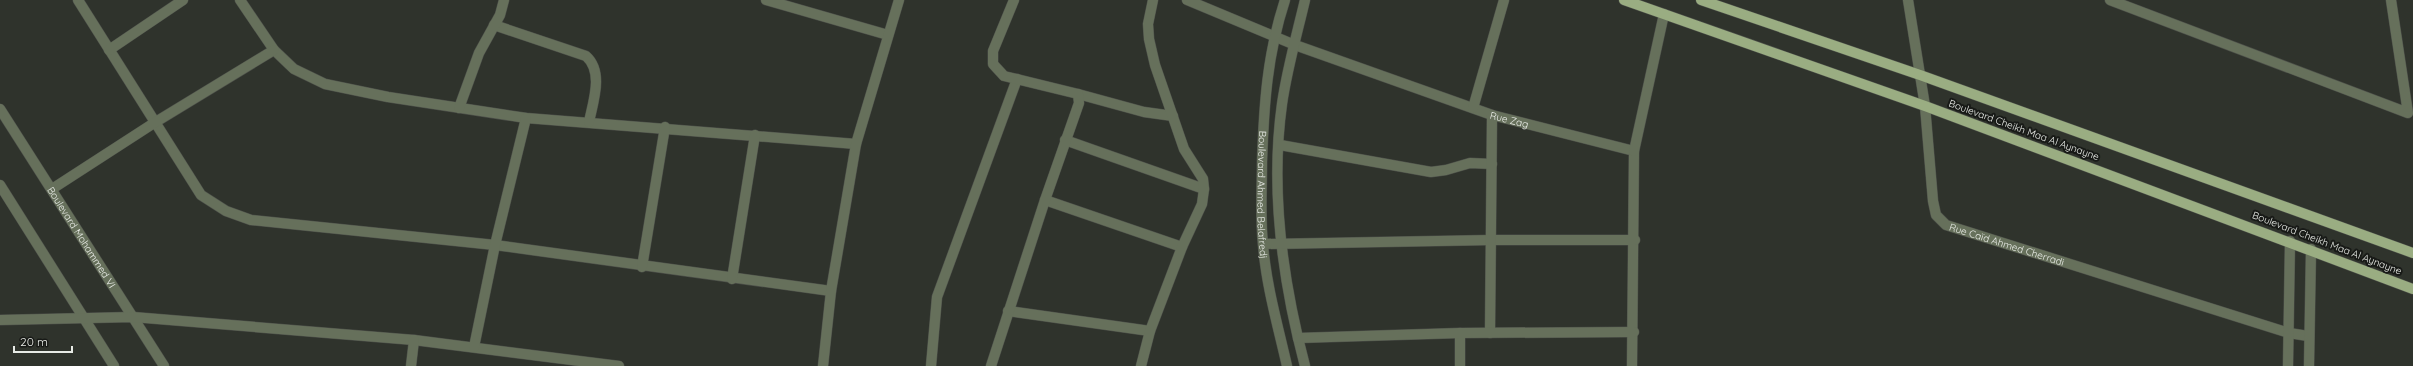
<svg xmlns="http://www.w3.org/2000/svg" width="2413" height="366" viewBox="0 0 2413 366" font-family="Quicksand,sans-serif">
  <rect width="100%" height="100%" fill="#2f332c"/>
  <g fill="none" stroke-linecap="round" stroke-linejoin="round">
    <defs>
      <g id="minor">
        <path d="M78 0 201 195 226 211 251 220 495 245 831 291"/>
        <path d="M240 0 274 50 294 69 325 84 388 97 526 118 856 144"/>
        <path d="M766 0 888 35"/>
        <path id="s1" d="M1187 0 1295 45 1492 115 1634 151 1632 366"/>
        <path id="s2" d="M1285 0C1267 55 1264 104 1262 162 1262 189 1260 217 1263 244 1266 285 1278 326 1287 366"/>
        <path d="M1305 0C1297 34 1287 69 1282 104 1270 190 1283 283 1305 366"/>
        <path id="s3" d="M1908 0 1925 106 1933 201 1936 215 1946 225 2289 333 2308 336"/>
        <path d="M2110 0 2408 113 2391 0"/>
        <path d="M494 25 586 56C604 72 593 102 589 122"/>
        <path d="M109 50 183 0"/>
        <path d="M1078 94 1144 112 1173 116"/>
        <path d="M459 108 479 53 500 15 504 0"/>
        <path d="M1473 108 1504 0"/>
        <path id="s4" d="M0 109 164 366"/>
        <path d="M1065 140 1204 189"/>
        <path d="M1280 145 1431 172 1446 170 1470 163 1492 164"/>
        <path d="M1634 151 1664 14"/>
        <path d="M0 185 114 366"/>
        <path d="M52 189 154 123 274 50"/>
        <path d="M1045 200 1182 247"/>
        <path d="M1263 244 1492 240H1635"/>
        <path d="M642 267 665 127"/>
        <path d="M732 279 755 135"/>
        <path d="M1008 311 1150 331"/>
        <path d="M0 320 133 317 414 340 619 366"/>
        <path d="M1460 333V366"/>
        <path d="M1490 333 1492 115"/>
        <path d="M1298 338 1460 333 1634 332"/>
        <path d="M474 347 495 245 526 118"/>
        <path d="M411 366 414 340"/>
        <path d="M823 366 831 291 856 144 899 0"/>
        <path d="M931 366 937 297 1017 79"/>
        <path d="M991 366 1045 200 1079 103 1078 94 1004 76 993 64V51L1014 0"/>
        <path d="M1141 366 1150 331 1182 247 1202 204 1204 189 1203 179 1184 149 1155 65 1149 39 1148 24 1153 0"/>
        <path d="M2288 366 2290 241"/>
        <path d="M2309 366 2311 249"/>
      </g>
      <path id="major" d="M1624 0 1925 106 2413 289
        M1701 0 1920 75 2413 253"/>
    </defs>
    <use href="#minor" stroke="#4d504a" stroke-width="11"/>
    <use href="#major" stroke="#4d504a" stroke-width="11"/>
    <use href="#minor" stroke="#66705b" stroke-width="10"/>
    <use href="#major" stroke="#9aad82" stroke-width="10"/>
  </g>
  <g text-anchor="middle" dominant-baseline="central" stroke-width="4" stroke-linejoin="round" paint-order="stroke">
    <g font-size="10" fill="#e8ebe6" stroke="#181a17">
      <text stroke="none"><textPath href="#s1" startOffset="344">Rue Zag</textPath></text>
      <text transform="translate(2024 130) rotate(20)">Boulevard Cheikh Maa Al Aynayne</text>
      <text stroke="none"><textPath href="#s2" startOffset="197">Boulevard Ahmed Belafredj</textPath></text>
      <text stroke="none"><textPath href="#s4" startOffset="152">Boulevard Mohammed VI</textPath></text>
      <text transform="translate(2327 243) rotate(21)">Boulevard Cheikh Maa Al Aynayne</text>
      <text stroke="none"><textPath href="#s3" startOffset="295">Rue Caïd Ahmed Cherradi</textPath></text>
    </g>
  </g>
  <path d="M14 346v6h58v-6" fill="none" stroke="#e8ebe6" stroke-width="2"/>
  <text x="20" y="346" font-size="12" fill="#e8ebe6" stroke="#181a17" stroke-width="3" paint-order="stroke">20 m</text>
</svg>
